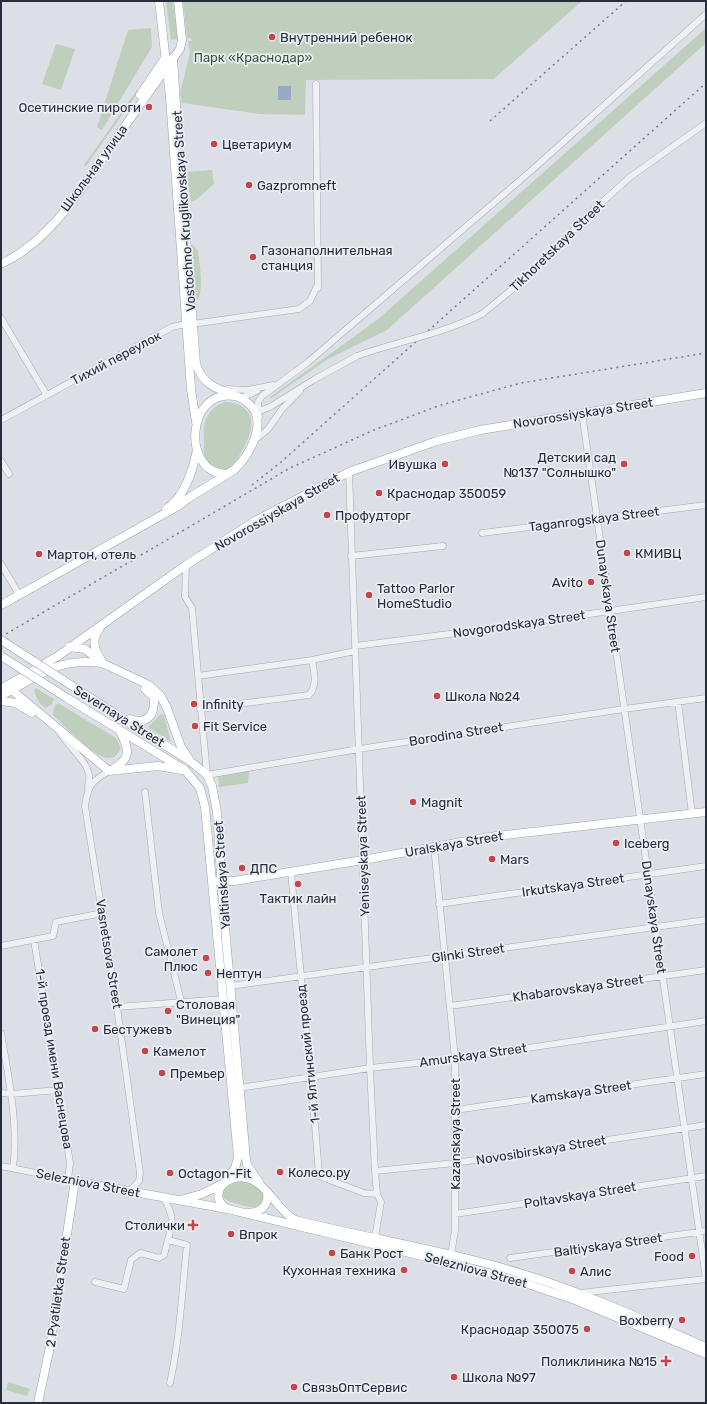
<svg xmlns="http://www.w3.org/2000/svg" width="707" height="1404" viewBox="0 0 707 1404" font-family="Rubik,sans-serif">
  <rect width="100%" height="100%" fill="#dcdfe5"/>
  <path fill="#c0cfbd" d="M166 1H173L178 39 171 40Z
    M183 1H582L494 79 306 80 305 115 259 114 182 103 180 94 190 52 188 41H192L191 38H187Z
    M151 28 152 47 102 130 97 127 128 30Z
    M706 28V43L387 330 328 359 270 399V397L377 320Z
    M56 44 75 49 61 90 42 84Z
    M137 90 139 91 86 166 84 165Z
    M212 170 214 184 196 200 191 202 186 172Z
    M190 243 198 250C199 261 205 294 196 301Z
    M225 402C270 405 247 448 230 469L219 471C215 468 209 465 207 461 203 457 204 448 204 443 203 424 205 409 225 402Z
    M36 688 54 699 52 704 46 708C39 704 36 698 34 690Z
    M58 703 116 738 121 749C118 753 115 758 109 758 96 760 63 724 53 715L54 707Z
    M161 714 164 715 171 742 148 727Z
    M249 770 248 783 219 787 218 775Z
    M241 1181C251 1183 261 1187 265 1197 263 1201 262 1206 257 1207 252 1209 229 1202 224 1199L222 1190 227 1183Z
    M8 1382 30 1389 27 1396 6 1390Z"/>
  <path fill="#98a9c5" d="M278 86H291V100H278Z"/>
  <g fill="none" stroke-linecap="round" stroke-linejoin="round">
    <defs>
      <path id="minor" d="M316 84 318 288
        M482 314 531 274 588 215 630 177 706 123
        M1 318 46 394
        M192 324 299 309 310 301 318 284
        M227 389 248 390 273 385
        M241 398 257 391
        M256 408 262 410 270 407 315 379 357 356
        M582 413 706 1279
        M259 417 258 402 262 396 307 363 532 170 706 14
        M1 420 172 327 186 324
        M255 440 268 429 282 409 300 391
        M1 461 9 474
        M349 472 370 1068 375 1171 377 1194 381 1202 375 1238
        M482 533 706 505
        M351 556 443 546
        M1 564 17 591
        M186 565 185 597 192 608 207 775 359 749 624 709 706 698
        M355 646 473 631 706 597
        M198 676 312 660 355 651
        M678 702 692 814
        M200 709 309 695C318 685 314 672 312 660
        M58 729C65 744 87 760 89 775 90 779 88 784 88 788
        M109 771C91 782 88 785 85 806L117 1007 140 1173 139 1181 130 1191
        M145 792 159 913 181 1001
        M434 846 455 1059V1230L451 1255
        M291 871C300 973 312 1075 319 1176L364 1193 377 1194
        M439 904 706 866
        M34 940 70 1163 68 1179
        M1 946 53 936 56 922 103 913
        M230 986 706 920
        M450 1006 706 970
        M117 1007 224 999
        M1 1033C8 1075 19 1125 13 1168
        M239 1088 370 1068 455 1059 706 1021
        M1 1093 11 1094 59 1090
        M455 1110 706 1074
        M1 1166 71 1180
        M375 1171 455 1163 706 1125
        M163 1197C174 1215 173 1220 168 1240L187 1245C182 1291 180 1338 170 1383
        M455 1214 706 1176
        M510 1258 706 1231
        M95 1282 124 1289 131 1260 140 1253 159 1258 164 1255 168 1240
        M580 1293 706 1279"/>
      <path id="major" d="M159 1 170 97 191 389 196 422
        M173 58 178 135
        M140 95 165 58
        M180 159 196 364C202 383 215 389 233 394
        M1 264C50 241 78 193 108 150 132 116 156 82 180 49L182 40 178 1
        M166 509C184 498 193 470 197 450
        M1 605 180 505 187 499 234 470C249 456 270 421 248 403 244 400 241 397 235 396 186 388 181 474 227 474
        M100 628C91 639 94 649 101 660
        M69 647 85 649 102 663 149 685 160 695 167 708 181 747 189 759
        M7 686 109 771 158 766 182 770
        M1 689 58 656 186 565 257 520 349 472 437 441 480 430 706 393
        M1 696C39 676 57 657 102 663
        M67 698 185 770 200 788 205 807 238 1157 235 1168 226 1180
        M1 701 16 703 32 713
        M114 713 190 761 207 775 212 786 217 812 223 906 246 1159 247 1165 259 1182
        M130 719C148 725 155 715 154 697L145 689
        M111 770C133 758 129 749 119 729
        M218 881H234L363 860 489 837 706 812
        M184 1199 202 1194 222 1184
        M248 1213C261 1213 269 1205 267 1193
        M706 1347C646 1321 585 1293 523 1274 448 1251 371 1239 295 1220 277 1210 265 1181 247 1178 223 1173 207 1198 228 1209L443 1261 522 1282 575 1300 706 1354
        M38 1403 50 1347 75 1181 227 1209"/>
    </defs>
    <use href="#minor" stroke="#a5a9b2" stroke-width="7"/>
    <use href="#major" stroke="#9ca2b1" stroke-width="9"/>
    <use href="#minor" stroke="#eef0f4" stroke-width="6"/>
    <use href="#major" stroke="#fff" stroke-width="8"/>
    <path stroke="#767d8e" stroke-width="1.5" stroke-dasharray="2 4" stroke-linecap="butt" d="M490 121 626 1
      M252 485 281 462 706 83
      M1 637 290 468 374 430 441 405 521 383 706 353"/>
    <defs>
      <path id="minor-bridge" d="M357 356C399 341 442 334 482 314"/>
      <path id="major-bridge" d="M1 640 114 713
        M1 656 67 698"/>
    </defs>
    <use href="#minor-bridge" stroke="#a5a9b2" stroke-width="7" stroke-linecap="butt"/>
    <use href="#major-bridge" stroke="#9ca2b1" stroke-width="9" stroke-linecap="butt"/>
    <use href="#minor-bridge" stroke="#eef0f4" stroke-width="6"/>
    <use href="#major-bridge" stroke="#fff" stroke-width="8"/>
  </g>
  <g fill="#c7444b" stroke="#ebeef3" stroke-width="1.5">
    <circle cx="272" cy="37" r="4"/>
    <circle cx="149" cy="107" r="4"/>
    <circle cx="214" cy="144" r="4"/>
    <circle cx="249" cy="185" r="4"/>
    <circle cx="253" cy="257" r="4"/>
    <circle cx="445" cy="464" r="4"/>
    <circle cx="624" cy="464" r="4"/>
    <circle cx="379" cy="493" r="4"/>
    <circle cx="327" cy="515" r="4"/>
    <circle cx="627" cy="553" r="4"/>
    <circle cx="39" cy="554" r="4"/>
    <circle cx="591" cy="582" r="4"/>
    <circle cx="369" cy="595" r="4"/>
    <circle cx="437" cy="696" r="4"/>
    <circle cx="194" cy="704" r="4"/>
    <circle cx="195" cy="726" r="4"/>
    <circle cx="413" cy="802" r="4"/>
    <circle cx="616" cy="843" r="4"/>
    <circle cx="492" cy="859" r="4"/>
    <circle cx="242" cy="868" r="4"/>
    <circle cx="298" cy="884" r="4"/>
    <circle cx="206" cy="958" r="4"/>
    <circle cx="208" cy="973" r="4"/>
    <circle cx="168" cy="1011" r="4"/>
    <circle cx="95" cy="1029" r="4"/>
    <circle cx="145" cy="1051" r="4"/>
    <circle cx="162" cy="1073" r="4"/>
    <circle cx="280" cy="1172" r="4"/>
    <circle cx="170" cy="1173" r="4"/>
    <path d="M191 1219h4v4h4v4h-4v4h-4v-4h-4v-4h4z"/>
    <circle cx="231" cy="1234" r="4"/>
    <circle cx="332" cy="1253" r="4"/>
    <circle cx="692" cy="1256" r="4"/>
    <circle cx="404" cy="1270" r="4"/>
    <circle cx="572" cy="1271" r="4"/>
    <circle cx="682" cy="1320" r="4"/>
    <circle cx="587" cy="1329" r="4"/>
    <path d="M664 1355h4v4h4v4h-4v4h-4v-4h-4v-4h4z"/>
    <circle cx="454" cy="1377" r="4"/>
    <circle cx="294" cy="1387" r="4"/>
  </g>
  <g text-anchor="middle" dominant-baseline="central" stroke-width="3.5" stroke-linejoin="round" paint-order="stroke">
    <g font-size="13" fill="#262c3b" stroke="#ebeef3" text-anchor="start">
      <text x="280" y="37">Внутренний ребенок</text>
      <text x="141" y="107" text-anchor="end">Осетинские пироги</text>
      <text x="222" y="144">Цветариум</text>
      <text x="257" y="185">Gazpromneft</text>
      <text x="261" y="250">Газонаполнительная<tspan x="261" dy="15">станция</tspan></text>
      <text x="616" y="457" text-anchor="end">Детский сад<tspan x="616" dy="15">№137 "Солнышко"</tspan></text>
      <text x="437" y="464" text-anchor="end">Ивушка</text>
      <text x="387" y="493">Краснодар 350059</text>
      <text x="335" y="515">Профудторг</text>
      <text x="635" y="553">КМИВЦ</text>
      <text x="47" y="554">Мартон, отель</text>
      <text x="583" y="582" text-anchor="end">Avito</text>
      <text x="377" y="588">Tattoo Parlor<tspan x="377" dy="15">HomeStudio</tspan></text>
      <text x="445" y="696">Школа №24</text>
      <text x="202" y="704">Infinity</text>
      <text x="203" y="726">Fit Service</text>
      <text x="421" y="802">Magnit</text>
      <text x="624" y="843">Iceberg</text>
      <text x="500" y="859">Mars</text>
      <text x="250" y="868">ДПС</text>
      <text x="298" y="898" text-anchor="middle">Тактик лайн</text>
      <text x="198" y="951" text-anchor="end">Самолет<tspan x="198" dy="15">Плюс</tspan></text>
      <text x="216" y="973">Нептун</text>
      <text x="176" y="1004">Столовая<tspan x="176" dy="15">"Винеция"</tspan></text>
      <text x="103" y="1029">Бестужевъ</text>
      <text x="153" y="1051">Камелот</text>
      <text x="170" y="1073">Премьер</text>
      <text x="288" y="1172">Колесо.ру</text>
      <text x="178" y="1173">Octagon-Fit</text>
      <text x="185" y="1225" text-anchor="end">Столички</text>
      <text x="239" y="1234">Впрок</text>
      <text x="340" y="1253">Банк Рост</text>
      <text x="684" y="1256" text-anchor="end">Food</text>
      <text x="396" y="1270" text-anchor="end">Кухонная техника</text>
      <text x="580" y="1271">Алис</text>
      <text x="674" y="1320" text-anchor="end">Boxberry</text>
      <text x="579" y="1329" text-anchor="end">Краснодар 350075</text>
      <text x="657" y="1361" text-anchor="end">Поликлиника №15</text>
      <text x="462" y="1377">Школа №97</text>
      <text x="302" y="1387">СвязьОптСервис</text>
    </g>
    <g font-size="13" fill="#375634" stroke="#ebeef3">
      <text x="253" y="57">Парк «Краснодар»</text>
    </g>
    <g font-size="13" fill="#262c3b" stroke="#ebeef3">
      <text transform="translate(94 168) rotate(-54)">Школьная улица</text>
      <text transform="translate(184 211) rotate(-94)">Vostochno-Kruglikovskaya Street</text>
      <text transform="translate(557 246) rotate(-44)">Tikhoretskaya Street</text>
      <text transform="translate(116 358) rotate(-28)">Тихий переулок</text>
      <text transform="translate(583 413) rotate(-9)">Novorossiyskaya Street</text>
      <text transform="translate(277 512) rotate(-30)">Novorossiyskaya Street</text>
      <text transform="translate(594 519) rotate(-7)">Taganrogskaya Street</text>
      <text transform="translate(608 596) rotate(82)">Dunayskaya Street</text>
      <text transform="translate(519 624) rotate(-8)">Novgorodskaya Street</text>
      <text transform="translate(119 716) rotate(32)">Severnaya Street</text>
      <text transform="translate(456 734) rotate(-9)">Borodina Street</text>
      <text transform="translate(454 844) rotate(-10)">Uralskaya Street</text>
      <text transform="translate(363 856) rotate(-92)">Yeniseyskaya Street</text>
      <text transform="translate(222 875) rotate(-94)">Yaltinskaya Street</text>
      <text transform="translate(573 885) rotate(-8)">Irkutskaya Street</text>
      <text transform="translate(654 917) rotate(82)">Dunayskaya Street</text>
      <text transform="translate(468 953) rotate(-8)">Glinki Street</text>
      <text transform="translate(109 954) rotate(81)">Vasnetsova Street</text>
      <text transform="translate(578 988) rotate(-8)">Khabarovskaya Street</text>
      <text transform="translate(308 1054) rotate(-96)">1-й Ялтинский проезд</text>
      <text transform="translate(473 1055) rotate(-8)">Amurskaya Street</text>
      <text transform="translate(54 1059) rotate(81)">1-й проезд имени Васнецова</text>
      <text transform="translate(581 1092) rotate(-8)">Kamskaya Street</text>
      <text transform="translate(455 1134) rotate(-90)">Kazanskaya Street</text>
      <text transform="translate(541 1150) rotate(-9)">Novosibirskaya Street</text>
      <text transform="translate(88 1183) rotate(11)">Selezniova Street</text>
      <text transform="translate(580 1195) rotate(-9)">Poltavskaya Street</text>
      <text transform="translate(608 1245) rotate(-8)">Baltiyskaya Street</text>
      <text transform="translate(476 1270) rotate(15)">Selezniova Street</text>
      <text transform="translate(58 1292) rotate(-82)">2 Pyatiletka Street</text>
    </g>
  </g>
  <rect width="707" height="1404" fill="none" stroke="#262c3b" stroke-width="4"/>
</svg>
